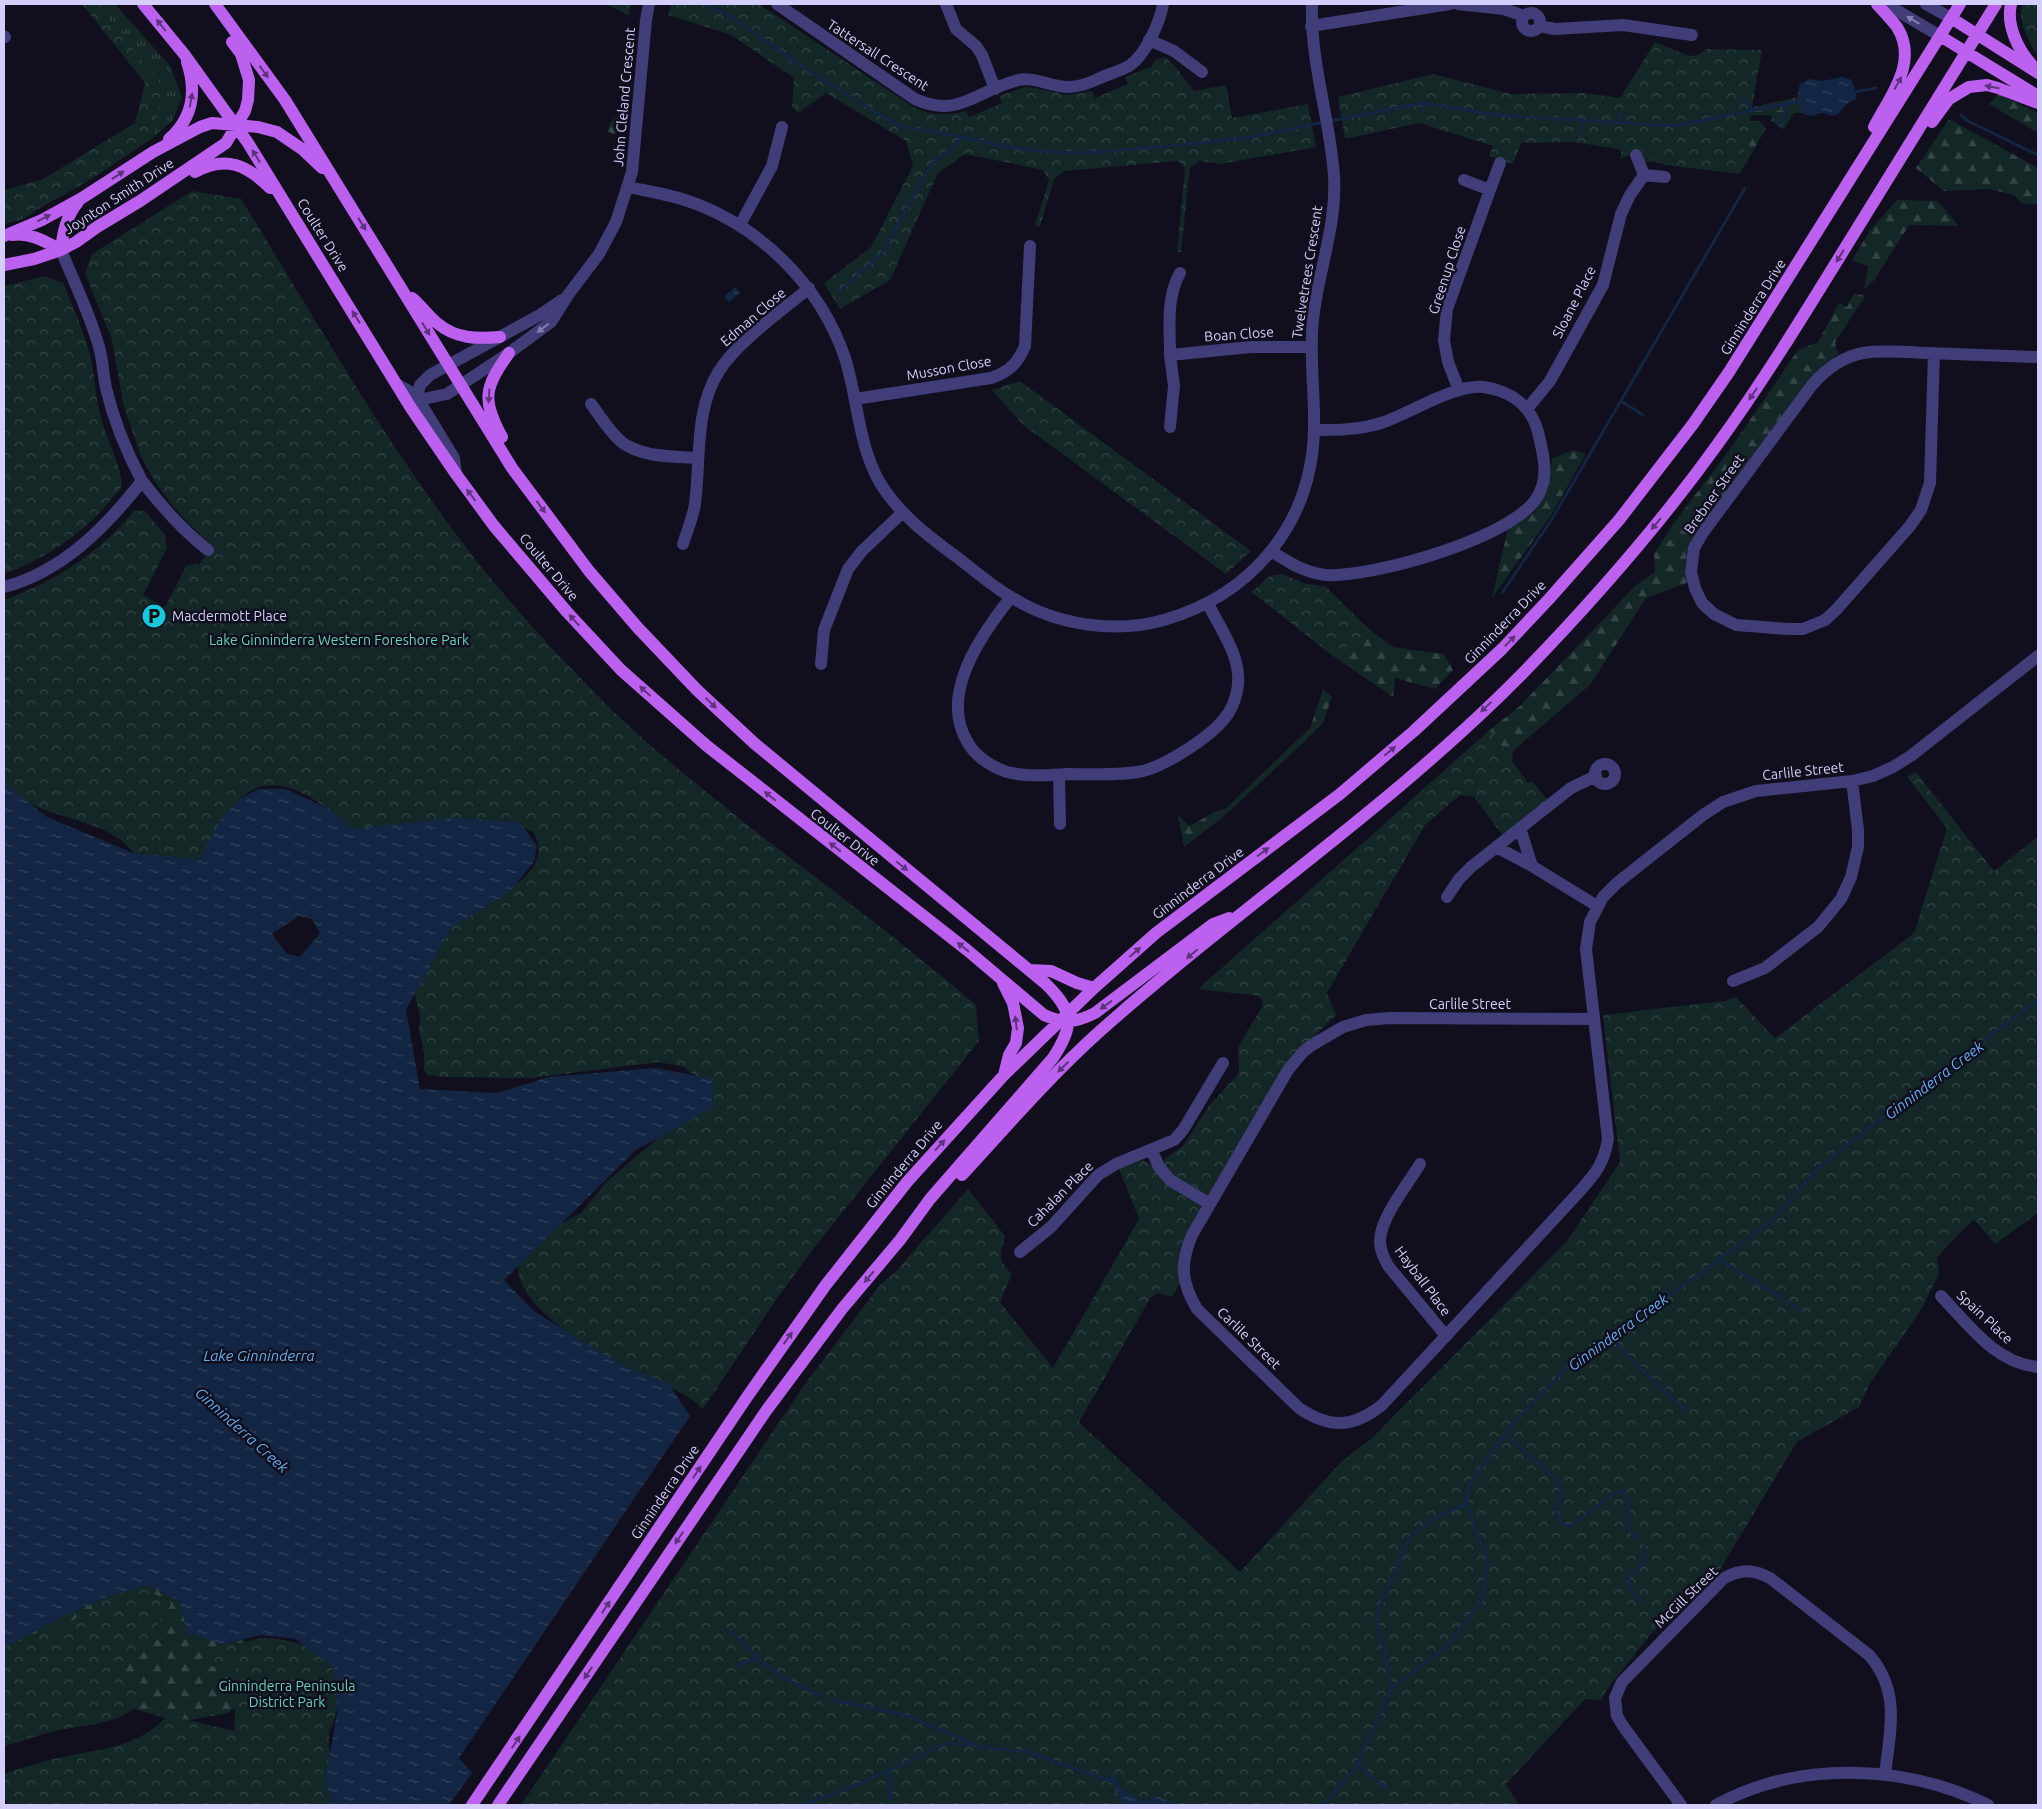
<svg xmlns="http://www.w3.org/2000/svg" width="2042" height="1809" viewBox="0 0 2042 1809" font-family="Ubuntu,sans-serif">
  <defs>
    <pattern id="grass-tufts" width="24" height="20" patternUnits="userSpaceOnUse" patternTransform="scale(1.25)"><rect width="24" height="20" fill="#122726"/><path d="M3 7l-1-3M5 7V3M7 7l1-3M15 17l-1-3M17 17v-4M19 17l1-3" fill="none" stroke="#344546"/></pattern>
    <pattern id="forest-firs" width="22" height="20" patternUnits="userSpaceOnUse" patternTransform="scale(1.25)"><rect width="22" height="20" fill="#122726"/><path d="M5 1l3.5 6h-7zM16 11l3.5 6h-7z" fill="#344546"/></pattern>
    <pattern id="wetland-marsh" width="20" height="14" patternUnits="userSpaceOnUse" patternTransform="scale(1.25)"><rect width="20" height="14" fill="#122726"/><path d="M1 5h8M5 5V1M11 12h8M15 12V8" fill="none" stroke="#344546"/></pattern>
    <pattern id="park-crowns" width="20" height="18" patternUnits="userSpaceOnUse" patternTransform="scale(1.25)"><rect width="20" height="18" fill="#122726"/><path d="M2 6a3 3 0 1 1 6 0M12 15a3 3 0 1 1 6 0" fill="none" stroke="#344546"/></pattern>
    <pattern id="water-ripples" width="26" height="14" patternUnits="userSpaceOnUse" patternTransform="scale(1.25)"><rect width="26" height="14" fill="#122542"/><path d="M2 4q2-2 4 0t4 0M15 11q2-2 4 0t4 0" fill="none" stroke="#34445e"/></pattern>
  </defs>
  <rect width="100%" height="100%" fill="#110e1d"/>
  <path fill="url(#grass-tufts)" d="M91 4H115L170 66 182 97 173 120 155 136 23 219 4 224V200L140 131 160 85Z"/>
  <path fill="url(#forest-firs)" d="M1999 94 2038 113V133L1989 104Z
    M613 117 620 118 618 132 613 134 607 131Z
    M1949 119 2038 168V205L2021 203 2014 195 1988 189 1944 191 1916 168Z
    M1737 121H1759L1766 128 1740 174 1644 161 1632 148Z
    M1897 200 1938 201 1959 226 1909 225 1875 279 1864 290 1868 266 1852 261 1870 230Z
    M1854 293 1865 296 1835 343 1838 354 1818 371 1691 541 1685 564 1687 583 1646 598 1590 685 1513 751 1512 762 1522 787 1473 796 1421 791 1490 730 1521 705 1636 585 1655 572 1654 554 1673 524 1728 452 1798 350 1818 342 1839 303 1847 307Z
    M1573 450 1586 454 1550 517 1492 598 1508 528 1534 513 1548 488 1552 459Z
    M1283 574 1348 623 1370 630 1393 647 1444 654 1453 670 1435 689 1395 678 1393 697 1333 656 1252 592 1270 576Z
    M1323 689 1332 697 1323 723 1303 743 1223 817 1184 847 1178 815 1190 826 1214 812 1225 809 1310 728Z
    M148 1585 180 1602 223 1644 245 1639 248 1698 228 1713 179 1722 128 1707 71 1704 38 1736 4 1746V1648L62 1617 107 1597Z"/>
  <path fill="url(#wetland-marsh)" d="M1798 97 1799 109 1803 113H1794L1784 129 1771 121 1772 117 1769 115 1736 116 1748 108Z"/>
  <path fill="url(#park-crowns)" d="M82 4H97L163 87 154 137C107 168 59 205 4 220V190L43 179 135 123 145 83Z
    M607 4H631L629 16Z
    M671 4H759L912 106C931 116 945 116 966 111L969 117 1002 103 999 96 1024 87 1036 88 1067 95 1092 91 1095 98 1128 84 1125 77 1152 66 1155 60 1165 57 1175 66 1194 91 1226 85 1232 118 1308 104 1316 147 1221 164 1199 161 1190 168 1181 252H1177L1185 169 1178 161 1065 171 1054 179 1040 227 1035 225 1049 180 1043 170 965 154 938 173 890 280 840 309 824 283 871 247 913 166 906 141 826 93 798 113 792 107 794 78 731 35 668 15Z
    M2023 4H2038V56C2029 42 2016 20 2023 4Z
    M1655 42 1689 56 1698 55 1707 49 1762 50 1740 174 1665 165 1652 157 1646 148 1620 159 1622 150 1574 142 1521 143 1513 164 1489 156 1493 146 1419 123 1345 139 1338 97 1433 74 1511 94 1585 93 1620 98Z
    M192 191 241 199C310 310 375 425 453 530 495 587 542 639 591 689 642 742 701 788 759 834 832 890 906 945 976 1005L979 1041 817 1244 776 1300 703 1409C680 1386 643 1379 614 1366 605 1362 597 1354 589 1348 565 1331 515 1298 518 1264L545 1232 581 1213 605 1183 659 1137 687 1118 698 1078 684 1067 659 1062 530 1078 443 1077 428 1075 424 1071V1054L419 1029 420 1016 413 988 435 936 522 880C536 867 545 850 533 832L522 827 352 832C327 804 272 762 239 801L218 863 151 857 143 853 135 855C109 814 30 821 4 783V600C58 580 97 554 135 510L145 511 165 535 167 548 143 595 165 607 186 566 196 563 199 565 213 546 193 528 173 506 155 482 141 456 124 408 112 340 85 273 92 254Z
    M45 276 63 283C72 305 83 328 89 351 95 373 95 396 101 418 105 435 125 473 121 487 119 492 113 497 109 502 82 535 44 559 4 574V286Z
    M1020 381 1251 551 1226 574 1023 425 992 390Z
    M1282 574 1303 583 1326 587 1370 630 1333 656 1252 592 1270 576Z
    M1490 730 1528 783 1532 781 1548 800 1504 837 1473 796 1460 795 1425 825 1327 993 1336 1015 1305 1046 1185 1249 1180 1283 1172 1297 1158 1293 1151 1297 1079 1422 1240 1572 1341 1462 1373 1437 1567 1241 1620 1162 1603 1015 1724 1001 1736 997 1775 1038 1914 933 1947 828 1907 777 1916 772 1994 871 2038 837V1213L1995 1244 1974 1219 1937 1257 1939 1274 1921 1310 1869 1385 1859 1407 1797 1442 1719 1571 1651 1634 1608 1688 1601 1700 1585 1699 1506 1784 1519 1805H521L807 1381 881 1284 896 1271 968 1189 1005 1236C1000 1255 997 1259 1012 1274L1000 1302 1053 1368 1139 1219 1119 1169 1143 1160 1154 1167 1183 1146 1209 1106 1239 1073 1238 1047 1263 1005 1260 996 1198 989Z
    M138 1587 167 1599 171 1605 125 1671 153 1691C123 1725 101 1722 60 1730 41 1734 22 1740 4 1746V1639L24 1642 28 1638H32L36 1633C55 1636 81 1612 100 1606L102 1604 99 1593 112 1588 116 1594 118 1591Z
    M261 1638C295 1638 340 1651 339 1693 338 1702 336 1714 333 1723 332 1726 330 1730 329 1733 328 1757 334 1781 339 1805H8L4 1797V1774C23 1767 43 1761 63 1757 104 1748 138 1748 168 1715L234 1731 238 1668 203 1666 219 1643H240Z"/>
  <path fill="url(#water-ripples)" fill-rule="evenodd" d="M1842 77 1852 80 1857 97C1854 101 1852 101 1848 103 1842 108 1839 118 1829 115 1822 114 1830 113 1822 113 1818 113 1815 116 1811 116 1795 116 1797 94 1800 84L1809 79 1822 81Z
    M735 287 740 293 729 302 724 297Z
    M4 783 47 817 133 853 199 859 223 816 240 799 258 789H286L329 809 352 829 452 818 520 822 537 846 534 862 509 892 451 928 406 1010 420 1089 497 1093 549 1077 656 1068 713 1079 712 1108 636 1150 504 1280 535 1312 623 1366 668 1383 690 1416 459 1758 472 1773 449 1805H333L325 1781 337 1713 334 1668 295 1639 261 1635 223 1644 187 1633 180 1602 148 1585 107 1597 62 1617 4 1648ZM299 916 312 919 320 933 300 957 287 954 272 934Z
    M1111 1775H1115L1121 1789 1144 1802 1156 1796 1178 1805H1124L1109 1779Z"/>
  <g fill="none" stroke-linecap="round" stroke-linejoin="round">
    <path stroke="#122542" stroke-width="3" d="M704 4 730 16 810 72 899 126 964 137
      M1854 92 1876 88
      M1743 98 1752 109
      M1423 112 1424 103
      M1961 115 1968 121 2038 155
      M1330 121 1424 103 1497 115 1674 126 1801 101
      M1619 123V113
      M1779 126 1789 103
      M1580 133 1583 121
      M840 291 882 253 931 165 964 137 1006 147 1049 152 1082 153 1183 145 1252 137 1324 122
      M1621 401 1643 415
      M1502 593 1552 519 1745 188
      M1719 1259 1801 1310
      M1609 1335 1634 1362 1685 1410
      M1505 1434 1556 1479 1561 1491 1556 1510 1562 1524 1571 1526C1589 1514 1604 1499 1623 1490L1629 1500 1628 1529 1639 1540
      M1642 1602 1629 1587V1577L1644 1563 1645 1545
      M730 1630 758 1658 781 1677 820 1696
      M737 1665 757 1658
      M1392 1688 1446 1647 1481 1602 1488 1561 1466 1504
      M832 1700 905 1715 974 1744
      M1357 1764 1386 1788
      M889 1770 891 1802
      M802 1805 863 1783 946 1743 1028 1752 1110 1781
      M1324 1805 1355 1768 1392 1688 1376 1616 1410 1537 1437 1517 1466 1504 1468 1486 1514 1422 1576 1358 1700 1274 1774 1219 1818 1168 1914 1093 2038 1000"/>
    <path stroke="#403d78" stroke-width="12" d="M777 4 915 99C958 119 976 91 1015 81 1034 75 1049 87 1068 87 1080 87 1090 83 1100 78 1109 74 1120 71 1129 66 1145 56 1160 22 1163 4
      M946 4 956 29 976 46 982 55 995 89
      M1458 4 1504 9 1524 16
      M1886 4 1940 36
      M1926 4 1951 18
      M1522 22a9 9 0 1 1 18 0a9 9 0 1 1-18 0Z
      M1311 26 1450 4
      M1539 26 1555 29 1623 25 1692 35
      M4 36 5 37
      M1149 40 1174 51 1202 72
      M1644 175 1665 177
      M1464 180 1490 190 1500 163
      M628 187C647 191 667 194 685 200 758 224 820 284 845 358 858 399 858 445 880 483 900 515 928 536 958 558 975 571 992 586 1011 597 1055 625 1114 634 1164 620 1254 594 1312 522 1314 429 1315 392 1309 356 1313 320 1318 271 1337 226 1334 176 1330 118 1310 62 1312 4
      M740 225 772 166 782 127
      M1934 353 1930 483 1921 510 1910 526 1836 610 1825 620 1803 629H1788L1736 625 1714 614 1702 603 1695 588 1691 572 1694 548 1702 534 1812 385C1825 370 1842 357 1863 353 1884 350 1906 352 1928 353 1964 354 2001 356 2038 357
      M1170 355C1170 328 1166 297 1180 273
      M398 385 423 399 447 394 509 353 551 322 568 295 599 254 616 222 632 172 646 20 649 4
      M1459 390 1448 362 1444 340 1447 309 1490 190
      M855 399 991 378C1009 372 1018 363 1025 346L1030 246
      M591 404C601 417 610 433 623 443 644 458 673 456 698 458
      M1527 409 1550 381 1603 285 1621 214 1630 195 1644 175 1636 155
      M1170 427 1174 386 1170 355 1251 347H1310
      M456 474 454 458 417 397 420 385 430 375 540 315 562 300
      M142 481C162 507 182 530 208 550
      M683 544C687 531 693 517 695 504 701 459 694 411 719 371 736 343 783 310 809 288
      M1271 551C1288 562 1305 573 1326 575 1371 578 1519 537 1539 494 1549 474 1543 453 1538 432 1531 405 1510 391 1484 387 1456 383 1409 414 1381 423 1359 430 1336 430 1314 430
      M4 587C62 572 106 527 142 481 126 451 114 422 106 388 103 375 103 360 99 347 90 314 74 282 61 250
      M1011 597C981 635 938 695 968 743 976 757 992 767 1007 772 1026 777 1047 775 1067 774 1092 774 1118 776 1143 771 1165 766 1210 737 1224 719 1231 711 1235 701 1237 691 1244 660 1221 630 1208 604
      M821 664 824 630 848 569 862 551 902 513
      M1595 774a10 10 0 1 1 20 0a10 10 0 1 1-20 0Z
      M1059 775 1060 824
      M1520 828 1532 866 1597 906
      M1496 847 1532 866
      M1447 897 1459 879 1471 867 1571 788 1596 776
      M1733 981 1765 968 1818 927 1841 899 1851 877 1858 847V830L1852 781
      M1594 1019 1389 1018 1366 1020 1343 1027 1312 1045 1303 1052 1288 1070 1192 1235C1180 1264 1181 1282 1197 1309L1299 1408C1330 1429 1353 1428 1382 1405L1579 1192C1595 1174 1604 1164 1608 1139L1586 949 1590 922 1603 897 1617 883 1703 815 1723 802 1756 791 1852 781 1873 776 1893 767 1912 755 2038 656
      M1152 1151 1159 1167 1170 1180 1210 1204
      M1420 1164C1408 1184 1380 1218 1380 1241 1380 1251 1384 1259 1389 1267L1446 1336
      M1020 1252 1051 1227 1098 1175 1116 1164 1174 1140 1183 1130 1223 1063
      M1941 1296C1969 1325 1995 1363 2038 1367
      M1681 1805 1623 1726 1617 1716 1615 1698 1622 1682 1724 1578C1741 1569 1753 1569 1770 1578L1869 1655C1901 1691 1890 1731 1885 1774
      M1716 1805C1799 1760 1905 1764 1988 1805"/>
    <path stroke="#bc61ef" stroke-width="12" d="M143 4 184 54 248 143 411 408 456 474 494 526 567 612 621 670 707 746 967 950 1044 1015C1064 1024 1075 1023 1095 1013L1213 924 1229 918
      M215 4 285 100 512 468 589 571 638 628 697 690 754 743 1046 984C1073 1011 1075 1024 1053 1058L930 1199 900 1240 842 1309 766 1411 498 1805
      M2011 4C2006 25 2018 50 2032 65
      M1951 18 2038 73
      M1940 36 2038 96
      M1932 122 1949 99 1969 87 1987 85 1998 88 2038 103
      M1874 127C1890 96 1919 62 1897 27 1891 19 1883 11 1877 4
      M169 139C193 118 197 92 187 62
      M195 172C226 155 247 165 270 188
      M12 235C30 232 46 242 61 250
      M4 236 42 220 82 198 153 152 200 127 212 123 258 127 277 132 302 149 322 168
      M61 250C63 232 66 217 78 202
      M4 265 34 259 61 250 76 242 97 227 140 201 226 143 245 111 248 100 249 80 241 54 232 42
      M412 298C421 305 428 316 437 323 456 339 477 339 500 337
      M502 437C481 399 485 387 509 353
      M1030 970 1051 971 1077 983 1094 988
      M1003 983 1013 1003 1018 1028 1016 1043 1009 1055 1004 1075
      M962 1175C1007 1126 1050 1076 1099 1032 1237 909 1392 806 1522 674 1592 602 1658 527 1717 445 1762 383 1802 318 1842 253 1894 170 1945 87 1996 4
      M472 1805 747 1397 825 1286 907 1182 1004 1075 1094 988 1156 933 1340 794 1414 731 1502 649 1549 599 1619 520 1693 424 1729 372 1960 4"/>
  </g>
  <defs><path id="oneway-solid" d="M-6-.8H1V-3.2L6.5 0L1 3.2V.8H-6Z" transform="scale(1.25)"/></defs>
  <g fill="#837fb2">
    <use href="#oneway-solid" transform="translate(1913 20) rotate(-149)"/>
    <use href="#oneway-solid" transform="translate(543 328) rotate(143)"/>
  </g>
  <g fill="#5e337b">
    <use href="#oneway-solid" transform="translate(161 25) rotate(-129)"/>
    <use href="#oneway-solid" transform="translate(264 72) rotate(54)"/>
    <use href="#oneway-solid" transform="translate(1898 83) rotate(-61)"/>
    <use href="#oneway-solid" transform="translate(1992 87) rotate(-170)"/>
    <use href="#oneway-solid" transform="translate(191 100) rotate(-80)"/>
    <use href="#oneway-solid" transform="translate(256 156) rotate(-122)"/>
    <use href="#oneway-solid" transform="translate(118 175) rotate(-33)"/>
    <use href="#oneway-solid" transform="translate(44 218) rotate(-27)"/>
    <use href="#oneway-solid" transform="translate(362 224) rotate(58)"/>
    <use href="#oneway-solid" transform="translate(1840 256) rotate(122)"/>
    <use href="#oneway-solid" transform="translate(356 317) rotate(-122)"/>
    <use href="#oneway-solid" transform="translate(426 329) rotate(59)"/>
    <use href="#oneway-solid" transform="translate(1753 394) rotate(124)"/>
    <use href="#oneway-solid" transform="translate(489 396) rotate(94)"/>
    <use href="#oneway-solid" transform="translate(471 495) rotate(-127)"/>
    <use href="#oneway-solid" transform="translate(541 507) rotate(54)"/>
    <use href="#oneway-solid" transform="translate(1656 524) rotate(129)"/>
    <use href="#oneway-solid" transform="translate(574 620) rotate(-133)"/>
    <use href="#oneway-solid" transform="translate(1510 641) rotate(-46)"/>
    <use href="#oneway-solid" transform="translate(645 691) rotate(-138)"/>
    <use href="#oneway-solid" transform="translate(711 703) rotate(44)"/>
    <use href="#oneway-solid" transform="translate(1486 707) rotate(137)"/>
    <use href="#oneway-solid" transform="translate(1390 751) rotate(-40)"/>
    <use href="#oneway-solid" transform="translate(770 796) rotate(-141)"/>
    <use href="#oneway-solid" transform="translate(835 847) rotate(-142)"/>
    <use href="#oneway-solid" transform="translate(1263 852) rotate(-37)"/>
    <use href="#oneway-solid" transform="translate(902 866) rotate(39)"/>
    <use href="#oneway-solid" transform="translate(963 947) rotate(-142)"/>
    <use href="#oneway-solid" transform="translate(1135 952) rotate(-41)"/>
    <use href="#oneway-solid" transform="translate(1192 954) rotate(140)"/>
    <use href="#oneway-solid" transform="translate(1106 1005) rotate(144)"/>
    <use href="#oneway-solid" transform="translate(1016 1023) rotate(-97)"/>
    <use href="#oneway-solid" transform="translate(1063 1067) rotate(136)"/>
    <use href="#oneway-solid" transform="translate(940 1145) rotate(-48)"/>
    <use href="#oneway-solid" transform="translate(869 1277) rotate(130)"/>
    <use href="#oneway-solid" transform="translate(788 1338) rotate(-55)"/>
    <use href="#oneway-solid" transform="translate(697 1472) rotate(-56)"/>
    <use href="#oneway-solid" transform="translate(679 1538) rotate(124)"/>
    <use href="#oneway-solid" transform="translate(606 1607) rotate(-56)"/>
    <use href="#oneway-solid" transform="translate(588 1673) rotate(124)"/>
    <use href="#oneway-solid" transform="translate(516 1742) rotate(-56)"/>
  </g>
  <defs>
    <symbol id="parking-disc" viewBox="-11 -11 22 22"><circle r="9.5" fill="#16c9df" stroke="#110e1d"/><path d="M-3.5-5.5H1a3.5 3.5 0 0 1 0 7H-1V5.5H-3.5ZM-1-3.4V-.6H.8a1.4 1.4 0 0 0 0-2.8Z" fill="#111"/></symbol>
  </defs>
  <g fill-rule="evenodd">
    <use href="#parking-disc" x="140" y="602" width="28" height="28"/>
  </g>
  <g text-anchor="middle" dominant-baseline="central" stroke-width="5" stroke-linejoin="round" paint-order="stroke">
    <g font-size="14" fill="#d4cffa" stroke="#110e1d">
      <text transform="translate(878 55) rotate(33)">Tattersall Crescent</text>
      <text transform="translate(624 97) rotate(-85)">John Cleland Crescent</text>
      <text transform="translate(119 196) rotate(-33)">Joynton Smith Drive</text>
      <text transform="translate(323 235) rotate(58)">Coulter Drive</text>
      <text transform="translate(1447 270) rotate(-72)">Greenup Close</text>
      <text transform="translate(1307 272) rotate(-81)">Twelvetrees Crescent</text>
      <text transform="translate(1574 302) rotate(-63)">Sloane Place</text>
      <text transform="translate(1753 307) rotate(-58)">Ginninderra Drive</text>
      <text transform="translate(753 317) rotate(-41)">Edman Close</text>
      <text transform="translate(1239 334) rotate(-4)">Boan Close</text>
      <text transform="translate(949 368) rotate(-10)">Musson Close</text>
      <text transform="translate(1714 494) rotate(-55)">Brebner Street</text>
      <text transform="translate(549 567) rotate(50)">Coulter Drive</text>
      <text transform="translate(1505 622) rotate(-46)">Ginninderra Drive</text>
      <text transform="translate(1803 771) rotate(-6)">Carlile Street</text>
      <text transform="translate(845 837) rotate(38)">Coulter Drive</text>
      <text transform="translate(1198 883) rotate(-37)">Ginninderra Drive</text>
      <text x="1470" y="1004">Carlile Street</text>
      <text transform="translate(904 1164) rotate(-50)">Ginninderra Drive</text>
      <text transform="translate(1060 1194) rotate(-45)">Cahalan Place</text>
      <text transform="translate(1423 1281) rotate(53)">Hayball Place</text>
      <text transform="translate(1985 1317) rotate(43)">Spain Place</text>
      <text transform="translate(1249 1338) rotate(44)">Carlile Street</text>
      <text transform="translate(665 1492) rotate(-56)">Ginninderra Drive</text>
      <text transform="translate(1686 1597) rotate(-44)">McGill Street</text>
    </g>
    <g font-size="14" fill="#d4cffa" stroke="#110e1d" text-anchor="start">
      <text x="172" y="616">Macdermott Place</text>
    </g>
    <g font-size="14" fill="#63d2b8" stroke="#110e1d">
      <text x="339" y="640">Lake Ginninderra Western Foreshore Park</text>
      <text x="287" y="1686">Ginninderra Peninsula<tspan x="287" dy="16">District Park</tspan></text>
    </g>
    <g font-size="15" font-style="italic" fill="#67aff0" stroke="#110e1d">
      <text transform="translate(1934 1080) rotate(-37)">Ginninderra Creek</text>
      <text transform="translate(1618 1332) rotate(-36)">Ginninderra Creek</text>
      <text x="259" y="1355">Lake Ginninderra</text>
      <text transform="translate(242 1430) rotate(42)">Ginninderra Creek</text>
    </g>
  </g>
  <rect width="2042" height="1809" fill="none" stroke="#d4cffa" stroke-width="10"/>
</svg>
